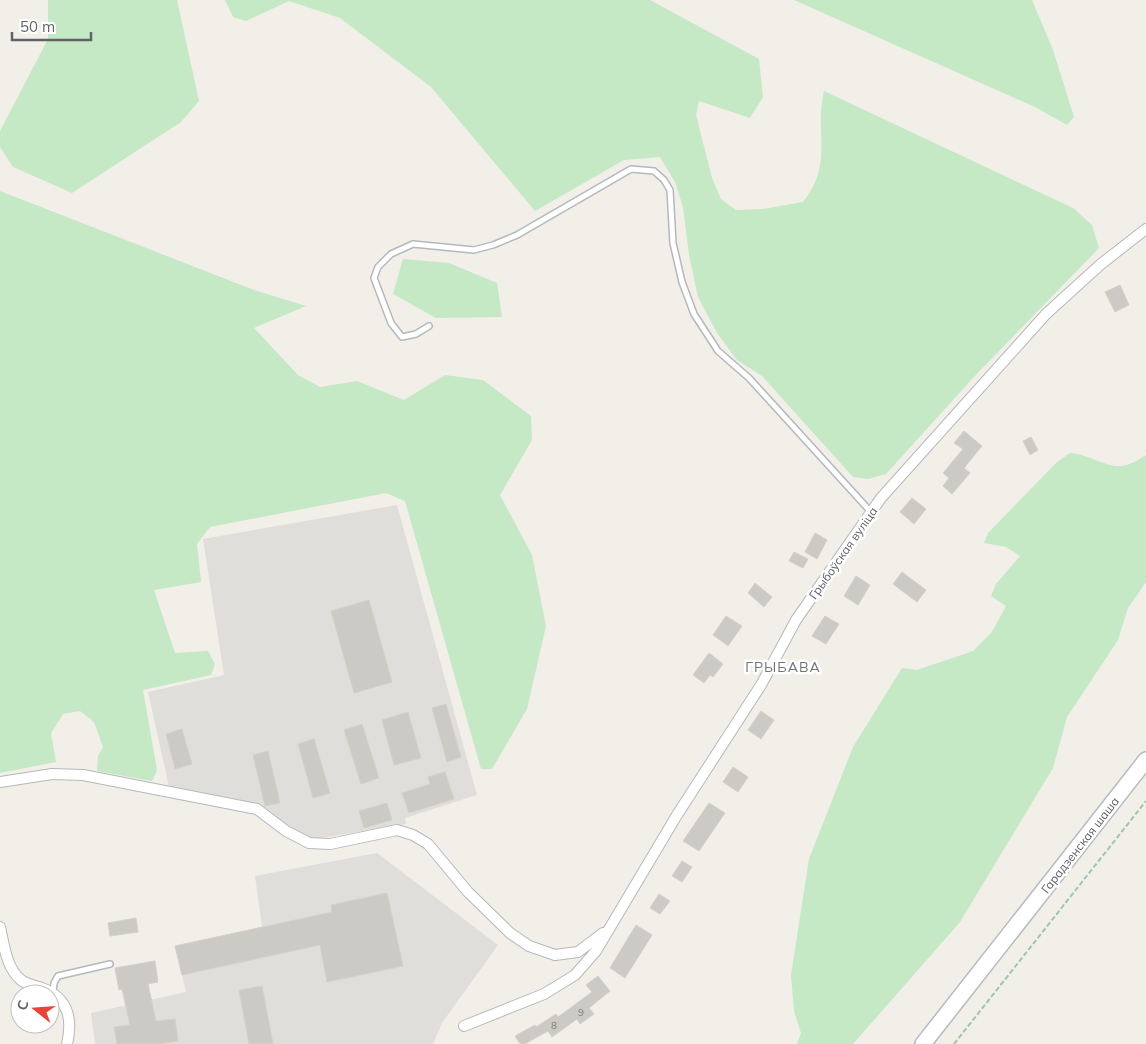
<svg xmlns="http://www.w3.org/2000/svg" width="1146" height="1044" viewBox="0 0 1146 1044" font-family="Mulish,sans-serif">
  <rect width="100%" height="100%" fill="#f1efe8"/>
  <path fill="#e0deda" d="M397 505 477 795 405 818 406 824 314 839 296 832 259 806 169 787 148 692 224 675 203 539Z
    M377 853 498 945 442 1023 433 1044H95L91 1013 186 992 175 946 262 927 255 876Z"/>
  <path fill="#c5e8c5" d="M48 0H177L199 101 181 122 72 193 13 167 0 147V131L48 39Z
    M225 0H650L759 59 763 97 750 118 699 101 696 115 712 178 721 199 736 210 763 209 803 202C834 163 814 134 824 91L1073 208 1092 225 1099 248 972 379 886 474 868 479 853 477 762 376 737 360 717 333 698 297 689 255 683 207 675 182 660 157 624 160 535 211 431 87 340 18 289 1 246 21 233 17Z
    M794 0H1032L1053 50 1074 117 1067 125 1035 107Z
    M0 191 254 290 306 306 254 328 298 375 320 387 357 381 404 400 445 375 483 380 531 416 532 440 500 495 532 555 546 626 527 709 492 769H481L405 501 386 493 210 527 197 544 201 582 154 590 175 653 208 651 215 664 211 675 143 690 157 770 152 781 97 771 98 756 103 747 94 722 80 711 63 714 51 733 56 762 0 773Z
    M403 259 449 263 497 283 502 317 436 318 393 294Z
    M1070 453C1104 457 1112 479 1146 455V582L1128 608 1118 640 1067 717 1053 768 960 922 853 1044H797L801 1033 794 1011 791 975 809 859 853 747 902 668 917 670 973 651 992 632 1006 606 991 596 996 584 1020 556 1006 547 984 543 988 533 1056 463Z"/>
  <path fill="#cccac5" stroke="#d6d1c6" d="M1120 285 1129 305 1115 312 1105 292Z
    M964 431 982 446 964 468 970 473 952 494 943 486 949 478 943 473 963 449 954 443Z
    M1031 437 1038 450 1030 455 1023 441Z
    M912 498 926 509 914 524 900 512Z
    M815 533 827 540 817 559 805 552Z
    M794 552 808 559 803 568 789 561Z
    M902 572 926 590 917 602 893 584Z
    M856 576 870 585 858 605 844 596Z
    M755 583 772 597 764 607 748 593Z
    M369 600 392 682 354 693 331 611Z
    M726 616 742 626 728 646 713 635Z
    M825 616 839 624 826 644 812 636Z
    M709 653 723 664 713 677 710 675 704 683 693 675Z
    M446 704 461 757 447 762 432 708Z
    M761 711 774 720 761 739 748 730Z
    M408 712 421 758 394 765 382 720Z
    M362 724 379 778 361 784 344 730Z
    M182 729 192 764 175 769 166 734Z
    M314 739 330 793 313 798 298 744Z
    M268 751 280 803 265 806 253 755Z
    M733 767 748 777 738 792 723 782Z
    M445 772 454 799 409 813 402 793 430 784 428 777Z
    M387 803 392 820 364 828 359 811Z
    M709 803 725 813 699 851 683 841Z
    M682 861 692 867 682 882 672 876Z
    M387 893 403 966 327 982 320 945 182 975 175 946 332 912 331 905Z
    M659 894 670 901 660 914 650 908Z
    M136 918 138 932 110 936 108 923Z
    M636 925 652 935 625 978 610 968Z
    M155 961 158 982 148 984 156 1021 175 1019 178 1041 159 1044H117L114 1027 130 1025 122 989 119 990 115 968Z
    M598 976 610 991 589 1008 594 1014 580 1024 577 1019 552 1037 548 1031 525 1044H520L515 1036 535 1025 536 1027 556 1014 558 1017 592 992 586 985Z
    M262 986 273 1044H249L239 990Z"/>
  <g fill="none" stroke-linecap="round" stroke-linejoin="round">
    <defs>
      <path id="service" d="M429 326 416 334 402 337 391 323 374 278 378 267 391 254 413 244 474 250 493 245 517 235 631 169 654 171 664 180 670 190 673 243 682 282 694 314 718 351 749 378 871 512
        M53 992 54 983 58 976 110 964"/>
      <path id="minor" d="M0 782 52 774 83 775 257 809 286 831 309 843 330 844 397 830 413 835 428 844 468 892 510 933 529 946 555 955 578 952 603 933
        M0 927C4 944 6 968 21 980 26 984 35 986 42 988 68 998 73 1018 67 1044
        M464 1026 544 994 575 975 596 951 677 815 761 685 796 620 881 498 1046 314 1101 264 1146 229"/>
      <path id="secondary" d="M923 1044 1146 760"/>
    </defs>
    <use href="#service" stroke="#b5b8bc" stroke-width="8"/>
    <use href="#minor" stroke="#b5b8bc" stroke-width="12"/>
    <use href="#secondary" stroke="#b6babf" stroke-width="18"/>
    <path stroke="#9cc7a9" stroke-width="2" stroke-dasharray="5 2.5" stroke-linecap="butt" d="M954 1044 1146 801"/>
    <use href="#service" stroke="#fff" stroke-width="5"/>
    <use href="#minor" stroke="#fff" stroke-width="10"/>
    <use href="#secondary" stroke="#fff" stroke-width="15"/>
  </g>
  <g text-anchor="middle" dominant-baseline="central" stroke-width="5" stroke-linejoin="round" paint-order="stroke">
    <g font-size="10" fill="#7a7d7f">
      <text x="581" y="1012">9</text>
      <text x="554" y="1025">8</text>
    </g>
    <g font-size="12" fill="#5f6368" stroke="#fff">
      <text transform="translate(843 553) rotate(-55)">Грыбоўская вуліца</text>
      <text transform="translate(1080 845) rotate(-52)">Гарадзенская шаша</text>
    </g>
    <g font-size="14" letter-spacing="1" fill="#70757a" stroke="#fff">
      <text x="783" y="667">ГРЫБАВА</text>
    </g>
  </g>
  <g transform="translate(35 1009) rotate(287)"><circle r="24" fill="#ffffff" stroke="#bfc1c3"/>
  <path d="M0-4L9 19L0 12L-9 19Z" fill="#ea4335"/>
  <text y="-8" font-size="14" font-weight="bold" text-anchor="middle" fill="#5f6368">С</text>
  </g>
  <path d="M12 32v8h79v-8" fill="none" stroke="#5f6368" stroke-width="2.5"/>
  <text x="20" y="32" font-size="15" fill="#5f6368" stroke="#ffffff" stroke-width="4" paint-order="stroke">50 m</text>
</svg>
